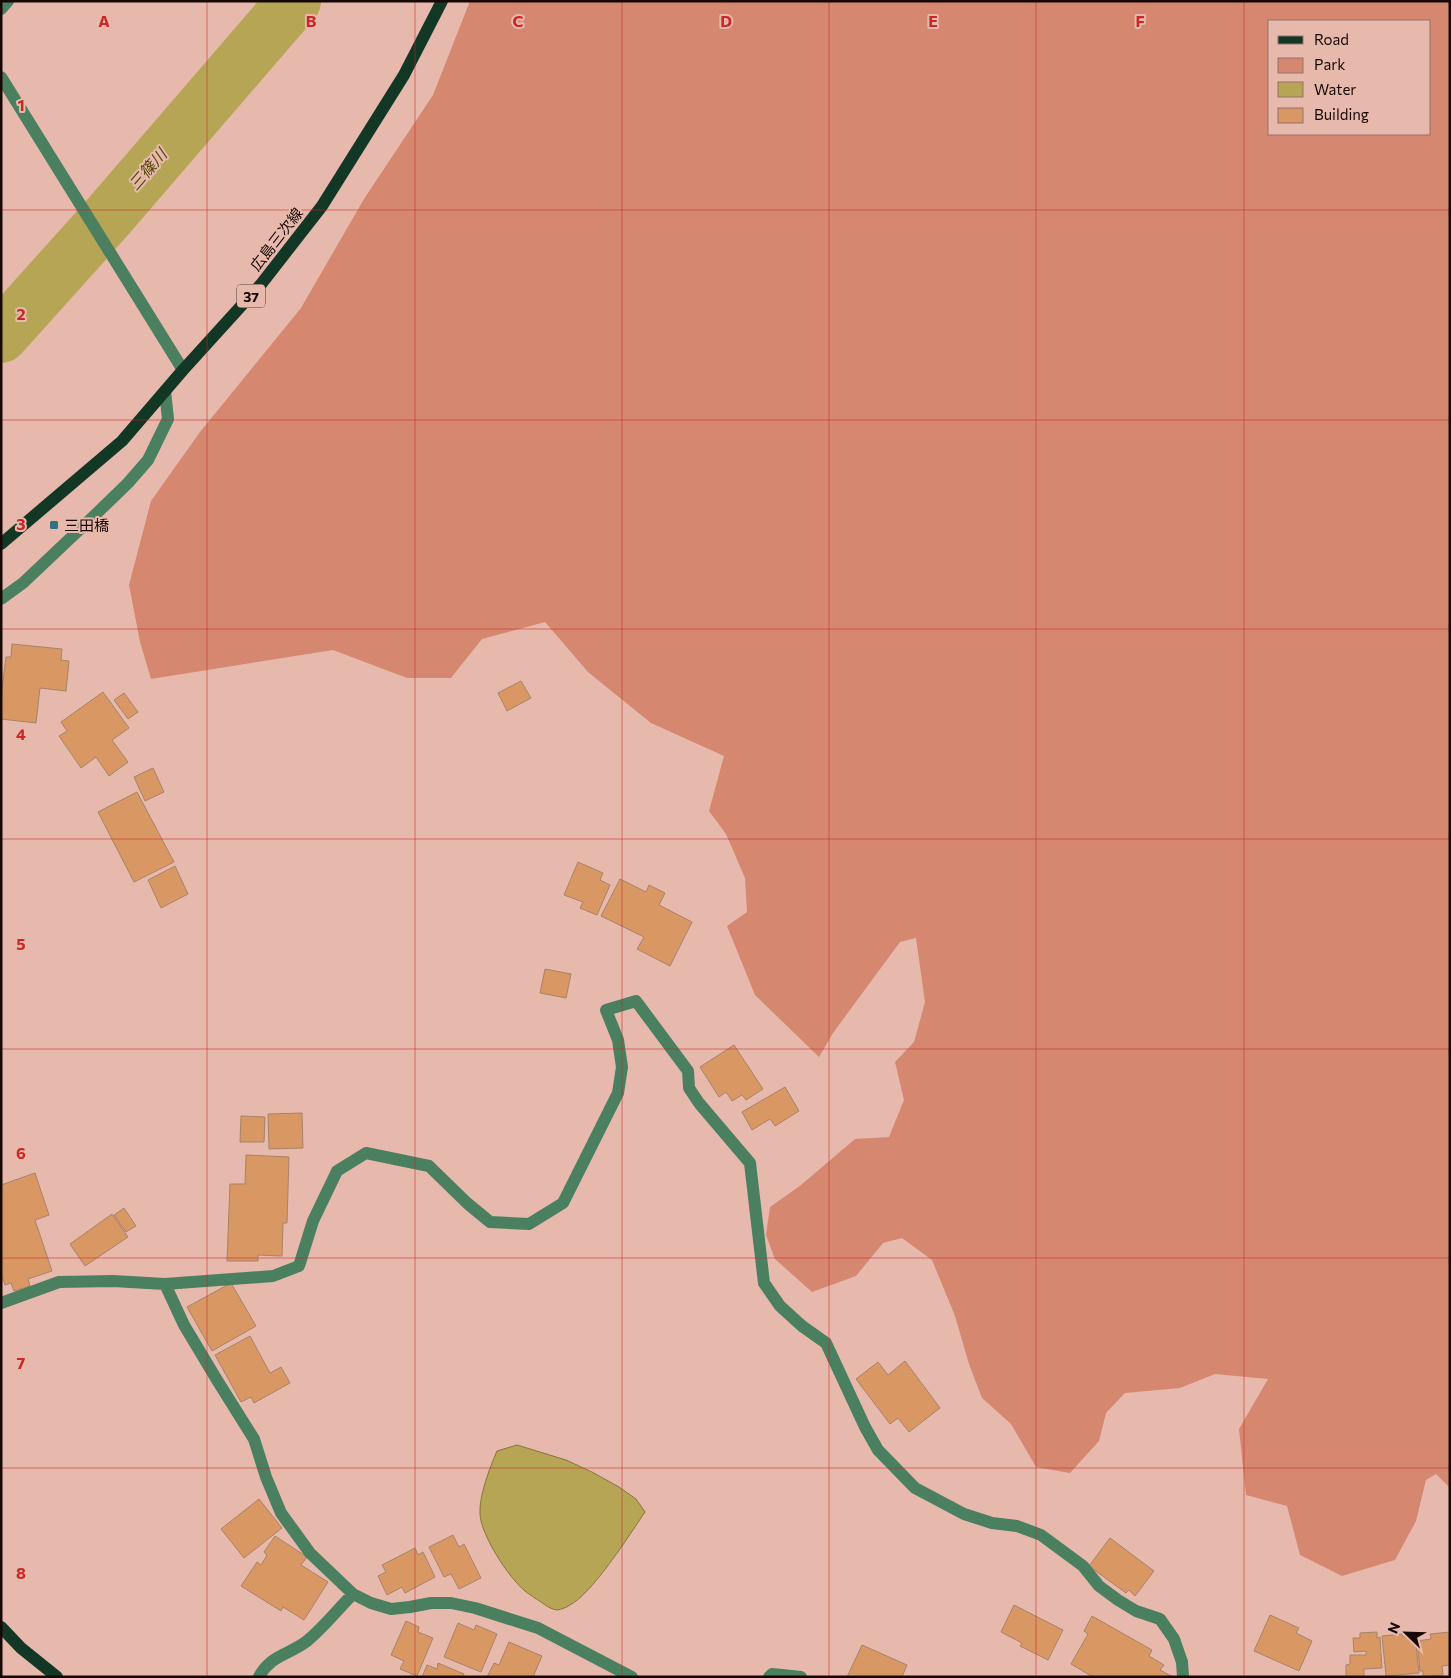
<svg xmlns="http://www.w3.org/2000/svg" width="1451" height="1678" viewBox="0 0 1451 1678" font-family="Commissioner,'Noto Sans JP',sans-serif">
  <rect width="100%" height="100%" fill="#e7b9ac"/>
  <path fill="#d58770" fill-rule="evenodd" d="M470 1H1450V1488L1436 1474 1426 1480 1416 1521 1395 1560 1342 1576 1300 1555 1287 1506 1246 1495 1239 1429 1268 1379 1215 1374 1180 1388 1125 1393 1106 1413 1099 1441 1070 1473 1036 1467 1011 1424 982 1398 969 1364 955 1316 932 1260 902 1238 883 1243 856 1276 812 1292 775 1259 766 1235 770 1207 801 1185 855 1139 889 1137 904 1100 895 1062 914 1042 925 1002 916 938 900 942 833 1033 819 1057 755 995 727 926 747 912 745 878 726 834 709 811 724 756 651 723 588 672 545 622 482 639 451 678H407L333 650 151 679 140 642 129 585 151 501 200 432 301 308 364 199 433 95ZM1270 21H1430V134H1270Z"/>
  <path fill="#b6a554" stroke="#86763c" d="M517 1445 566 1460 592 1472 619 1487 636 1499 645 1512C630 1534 591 1596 568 1606 566 1608 561 1609 558 1610 552 1610 545 1605 541 1602 535 1598 530 1595 525 1591 509 1578 480 1534 480 1513 479 1496 490 1467 497 1451Z"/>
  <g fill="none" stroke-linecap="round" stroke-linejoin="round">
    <path stroke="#b6a554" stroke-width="54" d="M1 336 107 218 294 1"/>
  </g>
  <path fill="#d99764" stroke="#a68369" d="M12 644 62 649 61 660 69 661 66 691 40 688 36 723 1 719V697L6 657H11Z
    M521 681 531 698 507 711 498 693Z
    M103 692 129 728 112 740 128 762 109 776 96 757 81 768 59 736 67 731 61 722Z
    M124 693 138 712 128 719 114 700Z
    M153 768 164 792 145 801 134 777Z
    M137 792 174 862 134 882 98 812Z
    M578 862 603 873 600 880 610 885 597 915 580 908 583 902 564 895Z
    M175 866 188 894 161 908 148 880Z
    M620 879 646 892 649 885 665 893 659 905 692 922 670 966 637 949 644 937 601 916Z
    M545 969 571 974 566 998 540 993Z
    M734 1045 763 1089 746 1100 742 1095 732 1101 726 1092 719 1097 700 1067Z
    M785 1087 799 1111 775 1126 770 1119 752 1130 742 1112Z
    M302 1113 303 1148 269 1149 268 1114Z
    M241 1116 265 1117 264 1142H240Z
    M246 1155 289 1157 287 1223H283L282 1256 258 1255V1261H227L230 1184H245Z
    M35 1173 49 1215 35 1220 52 1271 28 1279 30 1286 14 1291 11 1283 5 1285 1 1274V1185Z
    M124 1208 136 1226 126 1232 114 1215Z
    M112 1214 128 1237 85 1266 70 1244Z
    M231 1283 256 1326 212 1351 187 1307Z
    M250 1336 270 1373 281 1367 290 1383 254 1403 251 1397 241 1402 215 1355Z
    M905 1361 940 1408 909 1432 898 1418 890 1424 856 1379 878 1362 888 1375Z
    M259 1499 282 1528 244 1558 221 1529Z
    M453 1535 459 1547 464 1544 481 1578 459 1589 451 1574 444 1577 429 1547Z
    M275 1536 307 1557 301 1565 328 1582 304 1620 283 1607 281 1611 241 1586 257 1562 261 1565 267 1555 264 1552Z
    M1110 1538 1154 1571 1135 1596 1129 1590 1126 1593 1089 1566Z
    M415 1548 418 1555 423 1552 435 1577 405 1593 402 1587 387 1595 378 1576 386 1572 382 1565Z
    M1014 1605 1063 1630 1048 1660 1020 1646 1022 1643 1001 1632Z
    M1270 1615 1299 1628 1296 1633 1312 1641 1299 1671 1254 1651Z
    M1092 1616 1152 1650 1149 1656 1164 1665 1160 1670 1173 1677H1093L1071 1664 1088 1634 1084 1631Z
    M406 1621 419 1627 418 1632 433 1638 417 1676 400 1669 404 1661 391 1655Z
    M458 1623 474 1630 476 1625 497 1634 481 1672 444 1657Z
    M1377 1632V1638L1380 1637 1382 1668 1364 1669V1677H1346V1665L1350 1664V1655H1366V1651L1354 1652 1353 1638H1360V1633Z
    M1450 1632V1665L1442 1666 1443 1675 1423 1677V1671H1420L1417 1641 1431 1639 1430 1634Z
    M1402 1634 1403 1637 1415 1636 1419 1673 1386 1676 1382 1636Z
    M509 1642 542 1656 533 1677H487L494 1663 499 1665Z
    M862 1645 907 1665 902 1677H847Z
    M438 1663 464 1674 463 1677H422L427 1665 437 1669Z"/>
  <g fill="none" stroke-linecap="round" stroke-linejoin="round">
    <path stroke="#4a7f60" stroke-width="12" d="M1 9 8 1
      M1 77 183 370
      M1 599 23 583 96 514 128 483 148 460 168 419 165 391
      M165 1284 184 1325 217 1380 254 1439 266 1477 281 1513 310 1553 353 1594 371 1603 391 1609 410 1607 431 1603H451L475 1608 538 1628 632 1677
      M1 1303 59 1282 113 1281 165 1284 273 1276 299 1266 313 1221 337 1171 366 1153 429 1166 467 1203 490 1222 529 1224 563 1203 618 1093 622 1067 618 1040 606 1010 636 1001 688 1071 689 1088 699 1103 750 1163 764 1283 780 1306 802 1326 826 1343 865 1427 878 1450 915 1488 964 1514 992 1523 1017 1526 1041 1535 1083 1566 1099 1586 1118 1600 1136 1611 1160 1619 1174 1639 1182 1662 1183 1677
      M259 1677C270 1655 289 1655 307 1641 324 1627 338 1609 353 1594
      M769 1677 772 1674 801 1677"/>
    <path stroke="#123724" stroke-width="12" d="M1 544 122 441 183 370 262 283 322 206 404 75 442 1
      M1 1627 21 1648 57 1677"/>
  </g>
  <path fill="none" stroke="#cc2626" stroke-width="1" stroke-opacity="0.55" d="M207 1V1677M415 1V1677M622 1V1677M829 1V1677M1036 1V1677M1244 1V1677M1 210H1450M1 420H1450M1 629H1450M1 839H1450M1 1049H1450M1 1258H1450M1 1468H1450"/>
  <rect fill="#2f7283" stroke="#e7b9ac" stroke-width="2" x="49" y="520" width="10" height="10" rx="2.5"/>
  <g text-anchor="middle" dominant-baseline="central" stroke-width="4" stroke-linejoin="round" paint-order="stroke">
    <rect fill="#e7b9ac" stroke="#553d37" stroke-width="1" x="237" y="284.5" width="28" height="23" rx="4"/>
    <g font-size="14" font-weight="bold" fill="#170805">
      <text x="251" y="296">37</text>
    </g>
    <g font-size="15" fill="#170805" stroke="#e7b9ac">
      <text transform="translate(276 239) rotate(-52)">広島三次線</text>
    </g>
    <g font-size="15" fill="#170805" stroke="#e7b9ac" text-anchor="start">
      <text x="64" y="525">三田橋</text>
    </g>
    <g font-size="16" font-style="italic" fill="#564907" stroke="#e7b9ac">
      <text transform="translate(147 169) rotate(-49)">三篠川</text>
    </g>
  </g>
  <g font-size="16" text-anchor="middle" font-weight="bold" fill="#cc2626" stroke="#e7b9ac" stroke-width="4" stroke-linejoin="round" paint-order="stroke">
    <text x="104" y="27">A</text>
    <text x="311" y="27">B</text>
    <text x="518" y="27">C</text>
    <text x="726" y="27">D</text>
    <text x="933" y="27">E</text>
    <text x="1140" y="27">F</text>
    <text x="21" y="111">1</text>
    <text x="21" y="320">2</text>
    <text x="21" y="530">3</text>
    <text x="21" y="740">4</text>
    <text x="21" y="950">5</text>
    <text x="21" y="1159">6</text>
    <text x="21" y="1369">7</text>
    <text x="21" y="1579">8</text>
  </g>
  <rect width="1451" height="1678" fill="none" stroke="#170805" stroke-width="5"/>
  <rect x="1268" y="20" width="162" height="115" fill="#e7b9ac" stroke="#947269"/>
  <rect x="1278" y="36" width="25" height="8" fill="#123724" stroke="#947269"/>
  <text x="1314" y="45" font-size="15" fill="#170805">Road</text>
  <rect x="1278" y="58" width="25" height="15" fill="#d58770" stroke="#947269"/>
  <text x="1314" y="70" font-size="15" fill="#170805">Park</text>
  <rect x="1278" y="82" width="25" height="15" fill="#b6a554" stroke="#947269"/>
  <text x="1314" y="95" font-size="15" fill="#170805">Water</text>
  <rect x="1278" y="108" width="25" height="15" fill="#d99764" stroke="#947269"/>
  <text x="1314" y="120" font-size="15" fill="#170805">Building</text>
  <g transform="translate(1406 1633) rotate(293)" stroke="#e7b9ac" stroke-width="4" paint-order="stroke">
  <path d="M0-4L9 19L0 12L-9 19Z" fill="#170805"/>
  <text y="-8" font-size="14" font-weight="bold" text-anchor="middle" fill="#170805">N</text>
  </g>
</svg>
